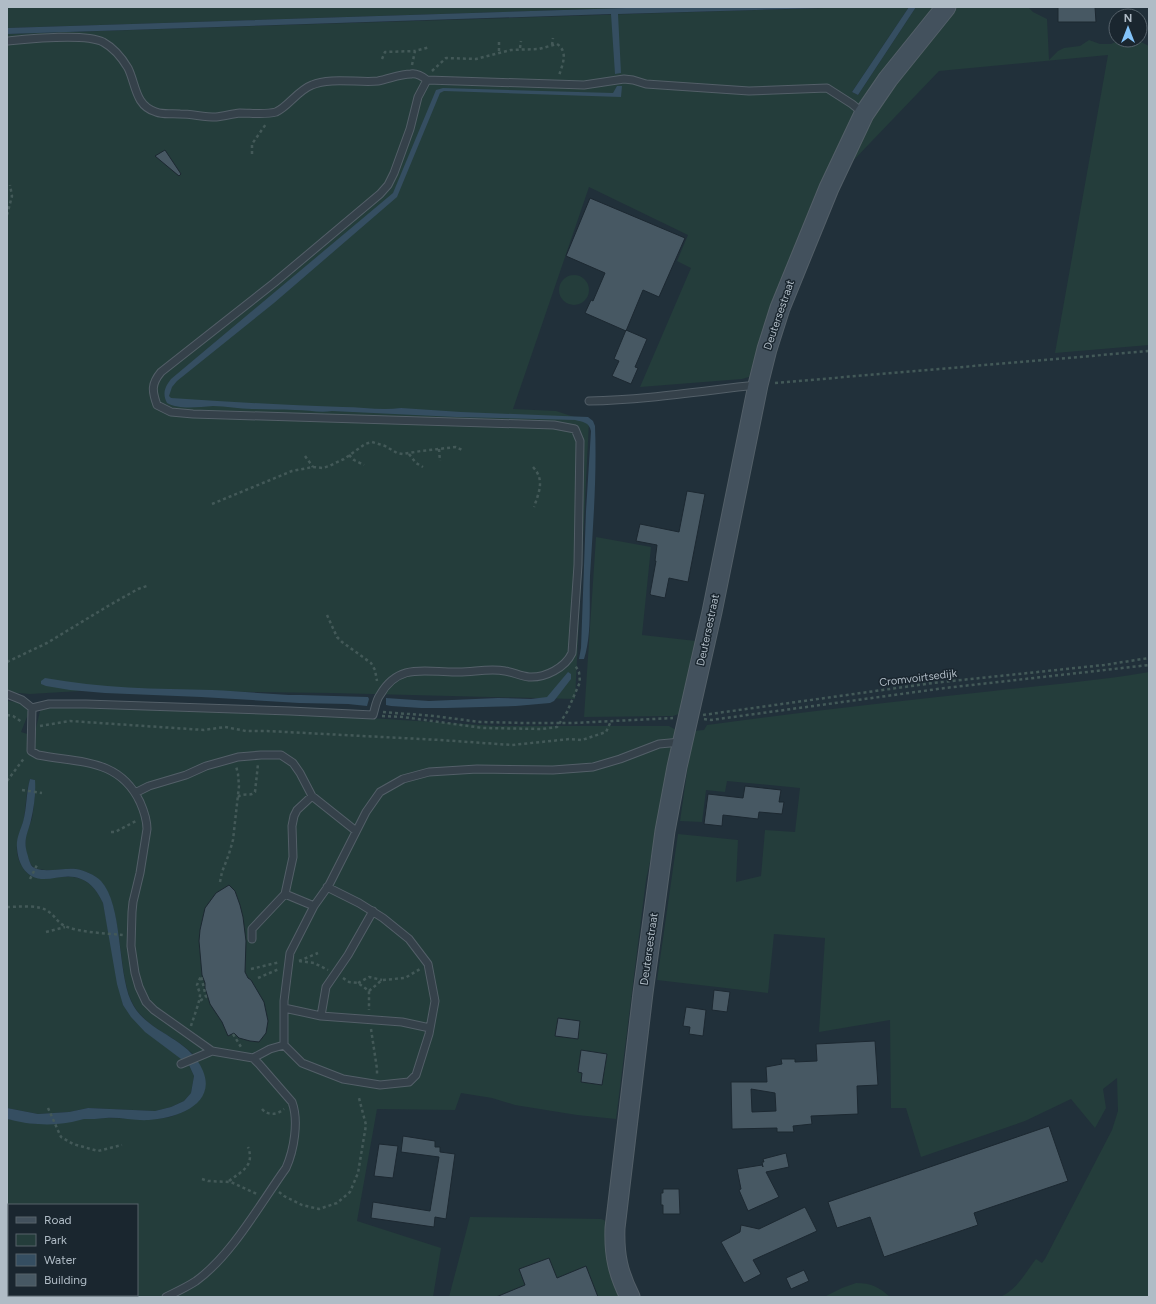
<svg xmlns="http://www.w3.org/2000/svg" width="1156" height="1304" viewBox="0 0 1156 1304" font-family="Figtree,sans-serif">
  <rect width="100%" height="100%" fill="#21303a"/>
  <path fill="#243d3b" fill-rule="evenodd" d="M7 7H657L7 28Z
    M853 7H909L852 92 858 95 916 7H933L858 108 837 151 815 195 788 262 762 334 749 377 742 379 640 387 691 268 677 261 688 235 589 187 513 409 556 411 589 422 575 699 332 693 96 690 30 694 7 692V34Z
    M953 7H1028L1033 12 1047 19 1049 60 1058 51 1064 48 1080 46 1089 40 1100 44H1111L1120 40H1137L1149 46V345L1055 353 1108 55 939 71 847 167 879 103Z
    M559 290a15 15 0 1 1 30 0a15 15 0 1 1-30 0Z
    M596 537 651 547 642 635 696 641 679 714 673 716 584 717Z
    M1149 672V1297H1000C1016 1291 1026 1272 1036 1259L1042 1263 1045 1259 1112 1130 1118 1111 1117 1078 1103 1089 1106 1108 1095 1128 1071 1099 1025 1121 921 1157 906 1108H891L890 1020 819 1032 825 938 774 934 768 993 657 980 678 834 738 840 736 882 761 876 765 830 795 832 800 788 727 781 725 792 706 790 702 822 680 821 693 731 704 730 707 725C802 712 898 701 993 691 1045 685 1097 681 1149 672Z
    M7 701 30 703 31 707 21 732 34 736 41 707H104L338 716 497 726H669L676 730 677 737 646 880 616 1119 577 1115 515 1105 492 1098 461 1093 455 1110 377 1109 357 1221 441 1248 433 1297H7V1119L37 1124 60 1123 83 1119 108 1118 157 1119 170 1117 187 1110 205 1090C203 1082 197 1059 192 1053 188 1049 183 1046 178 1042 161 1031 139 1020 131 1000 118 970 122 902 100 881 95 875 84 870 76 869 64 867 37 876 30 863 26 855 24 845 26 836 27 830 30 825 32 819 34 806 35 793 35 780L30 779C26 792 26 806 24 819 22 828 18 836 17 845 16 852 18 860 22 866 34 889 60 871 81 879 92 883 98 893 103 903L123 1005 168 1048 189 1065 194 1076 191 1093 184 1101 171 1107 155 1111 88 1108 69 1112 38 1114 7 1108ZM9 1205H137V1295H9Z
    M470 1217 601 1219 604 1220 607 1224V1260L609 1270 622 1297H449Z
    M856 1283C871 1283 879 1287 890 1297H824L842 1288Z"/>
  <path fill="#354e61" d="M657 7H853L618 14 621 73 615 74 611 14 7 34V28Z
    M909 7H916L858 95 852 92Z
    M617 86H622L621 97 444 91 440 93 397 197 274 303 177 381 172 387 169 396 171 398C228 402 285 405 343 407 362 407 382 411 401 408L461 412 588 417 593 421 595 426C597 476 593 526 590 576 589 603 592 634 584 659H579L581 648 586 511 591 431C589 422 583 422 575 420L456 417 332 411C320 413 308 410 295 410 281 409 267 410 252 409 239 409 226 406 213 406 198 407 180 410 167 403 162 393 165 387 171 379L393 193 436 90 443 88 613 93Z
    M568 672 571 674V679L554 701 550 703 516 706 446 708H421L391 706 386 705V698L429 701 498 698 531 699 547 697Z
    M45 678C100 688 157 689 212 690 242 691 271 695 301 695 323 696 345 696 368 697L369 699 367 706 348 704 299 703 201 697 105 693 70 690 46 686 41 684V681Z
    M30 779 35 780C36 793 34 807 31 820 28 833 23 839 27 853 28 856 29 861 31 865 38 875 64 867 76 869 84 870 95 875 101 881 123 905 117 969 131 1001 145 1033 190 1037 203 1071 217 1105 175 1119 149 1120 135 1121 120 1117 106 1118 98 1119 91 1119 84 1119 80 1120 76 1121 72 1122 61 1124 49 1125 38 1124 27 1124 17 1121 7 1119V1108L38 1114 69 1112 88 1108 155 1111 171 1107 184 1101 191 1093 194 1076 189 1065 145 1032 131 1017 123 1005 117 984 103 903C98 893 92 883 81 879 66 873 55 880 41 879 25 877 18 863 17 848 16 839 20 831 23 822 27 808 26 793 30 779Z"/>
  <path fill="#475863" stroke="#1c2831" fill-rule="evenodd" d="M1058 7H1095L1096 22H1058Z
    M165 150 181 174 179 176 155 156Z
    M590 198 685 238 659 297 643 290 626 331 585 313 591 300 593 301 605 273 566 256Z
    M626 330 647 339 635 367 638 368 631 384 612 376 619 361 614 359Z
    M687 491 705 494 688 582 669 578 665 598 651 595 650 594 656 561H655L657 545 636 541 640 524 679 532Z
    M745 786 781 790 779 802H784L782 814 759 812 758 819 723 815 722 826 704 824 708 794 743 798Z
    M229 885 235 891 240 905 243 917 246 941 245 972 248 978 251 980 264 1002 268 1021 266 1033 259 1042 250 1041 239 1038 234 1033 228 1036 222 1022 210 1004 205 988V983L202 975 199 941 200 930 205 908 216 893Z
    M714 990 730 992 727 1012 712 1010Z
    M686 1007 706 1010 703 1036 689 1034 690 1027 683 1026Z
    M558 1018 580 1021 578 1039 555 1036Z
    M875 1041 878 1085 857 1086 858 1114 811 1116 812 1124 793 1126 794 1132H777V1128L732 1129 731 1082H767L766 1067 782 1064 781 1059H795V1062L817 1061 816 1044ZM751 1089 775 1093 776 1111 752 1112Z
    M581 1050 607 1054 602 1085 581 1082 582 1073 578 1072Z
    M1049 1126 1068 1181 974 1213 978 1225 884 1257 870 1217 837 1228 828 1202Z
    M403 1136 435 1141V1147H440V1152L455 1154 446 1219 435 1217 434 1227 371 1218 373 1202 430 1211 439 1157 401 1152Z
    M379 1144 398 1146 393 1178 374 1176Z
    M786 1153 789 1167 766 1172 779 1197 748 1211 739 1190 741 1189 737 1169 762 1165 763 1167 762 1162H764L763 1159Z
    M663 1189H679L680 1214H663V1205H661V1193H663Z
    M805 1207 817 1231 753 1260 761 1274 744 1283 721 1242 740 1232 741 1225 759 1229Z
    M549 1258 557 1278 586 1266 598 1297H496L525 1285 519 1269Z
    M804 1270 809 1281 791 1289 786 1278Z"/>
  <g fill="none" stroke-linecap="round" stroke-linejoin="round">
    <defs>
      <path id="lane" d="M7 41C28 39 85 33 103 42 114 48 122 58 128 68 136 84 135 106 156 112 164 115 171 113 180 114 192 114 203 117 216 117 224 116 232 114 240 113 251 113 265 115 276 112 288 107 298 90 312 85 330 77 359 83 378 81 389 79 400 74 411 74 417 73 423 77 427 80L418 97 410 129 394 173 388 185 380 194 274 283 161 372C151 384 152 391 157 405L171 412 193 414 554 425 575 429 580 441 578 565 572 653C565 668 545 678 529 677 520 676 513 672 505 671 490 668 474 672 459 672 428 673 399 661 380 695 376 700 375 709 373 715L290 711 86 704H49L32 708
        M427 80 584 85 624 79 633 80 646 84 749 91 827 88 852 104 863 113
        M589 401C645 400 701 391 756 385
        M7 694 22 700 32 708 31 751 38 755C79 763 119 758 140 802 144 811 147 819 147 829L140 873 133 902 132 912 131 946 135 973 139 987 146 1002 154 1010 212 1051 253 1058 259 1064 292 1102C299 1121 294 1150 286 1168 260 1204 232 1255 196 1281 187 1287 176 1292 166 1297
        M135 793 149 786 186 775 206 766 238 757 261 755H281L293 763 300 773 312 796 356 831
        M312 796 297 810 294 816 292 826 293 857 285 894 314 906
        M327 887 359 903 383 918 409 939 428 964 435 1001 429 1034 416 1075 409 1082 380 1085 343 1079 302 1063 284 1045V1001L290 953 314 906 329 885 366 812 380 792 403 779 429 772 477 769 553 770 593 767 620 759 659 744 681 742
        M252 939V929L285 894
        M284 1008 321 1016 326 987 348 955 373 911
        M321 1016 402 1022 430 1028
        M253 1058 270 1049 284 1045
        M181 1064 212 1051"/>
      <path id="secondary" d="M630 1297C618 1273 614 1255 615 1228L643 993 665 831 677 767 712 612 758 385 767 349 780 308 829 188 864 114 888 79 946 7"/>
    </defs>
    <use href="#lane" stroke="#535f68" stroke-width="9"/>
    <use href="#secondary" stroke="#535f68" stroke-width="21"/>
    <path stroke="#435958" stroke-width="2.5" stroke-dasharray="3 3" stroke-linecap="butt" d="M499 42V53
      M552 45 553 38
      M520 48 521 41
      M382 59 385 52 415 51
      M412 65 415 51 430 47
      M432 71 446 58 476 59 511 50 539 49 557 44C569 52 562 65 559 76
      M252 154V144L266 124
      M7 215 12 196 10 185
      M775 383 1149 351
      M439 449 440 461
      M409 454 416 463 423 467
      M349 455 354 460 364 465
      M305 456 313 467
      M533 467C545 480 539 492 534 507
      M212 504 292 471 313 467 323 468 329 466 344 459 365 444 372 442 385 446 397 453 403 454 421 451 456 447 464 451
      M327 615 337 637 342 642 371 663 375 670 377 681
      M7 662 47 643 108 606 138 589 147 586
      M383 712 434 716 480 722 526 723H573L673 718
      M7 715 13 716 22 722
      M703 715 933 683 1104 665 1149 658
      M382 716 403 717 483 728 542 729 557 727 567 712 580 682 579 672 575 665
      M704 719 711 720 945 688 1149 665
      M40 726 70 721 204 730 225 727 246 731H267L440 740 512 745 570 739 582 740 606 732 611 721
      M7 781 25 757
      M22 790 42 793
      M238 797C244 792 250 797 255 792L258 764
      M111 832H115L136 821
      M30 879 37 865
      M220 882 222 872 229 854 233 840 239 786 238 774 236 766
      M7 907C18 907 40 904 49 912 55 916 58 923 65 926 81 933 106 933 123 935
      M46 932 65 927
      M299 961 314 963 328 970
      M299 961 318 953
      M251 969 280 962
      M258 978 279 969
      M343 978 349 982 358 983 369 991V1010
      M358 983 369 977 382 980
      M369 991 382 980 405 978 420 969
      M191 1026C193 1019 200 1001 200 995 200 993 198 988 197 985L201 976 206 997 198 1002
      M371 1029 377 1069V1076
      M233 1034 241 1047
      M48 1108 61 1137 73 1144 98 1151 122 1145
      M262 1109C268 1116 277 1115 284 1109
      M202 1179 208 1181 231 1182 257 1194
      M229 1181C242 1171 255 1166 248 1147
      M279 1192 284 1196 302 1205 319 1209 337 1203 350 1192 358 1173 366 1125 359 1098"/>
    <use href="#lane" stroke="#35414a" stroke-width="7"/>
    <use href="#secondary" stroke="#43515d" stroke-width="19"/>
  </g>
  <g text-anchor="middle" dominant-baseline="central" stroke-width="3" stroke-linejoin="round" paint-order="stroke">
    <g font-size="11" fill="#b0bcc6" stroke="#1a262f">
      <text transform="translate(779 315) rotate(-71)">Deutersestraat</text>
      <text transform="translate(708 630) rotate(-78)">Deutersestraat</text>
      <text transform="translate(918 678) rotate(-7)">Cromvoirtsedijk</text>
      <text transform="translate(649 949) rotate(-82)">Deutersestraat</text>
    </g>
  </g>
  <rect width="1156" height="1304" fill="none" stroke="#b0bcc6" stroke-width="16"/>
  <rect x="8" y="1204" width="130" height="92" fill="#1a262f" stroke="#56626b"/>
  <rect x="16" y="1217" width="20" height="6" fill="#43515d" stroke="#56626b"/>
  <text x="44" y="1224" font-size="12" fill="#b0bcc6">Road</text>
  <rect x="16" y="1234" width="20" height="12" fill="#243d3b" stroke="#56626b"/>
  <text x="44" y="1244" font-size="12" fill="#b0bcc6">Park</text>
  <rect x="16" y="1254" width="20" height="12" fill="#354e61" stroke="#56626b"/>
  <text x="44" y="1264" font-size="12" fill="#b0bcc6">Water</text>
  <rect x="16" y="1274" width="20" height="12" fill="#475863" stroke="#56626b"/>
  <text x="44" y="1284" font-size="12" fill="#b0bcc6">Building</text>
  <g transform="translate(1128 28)"><circle r="19" fill="#1a262f" stroke="#56626b"/>
  <path d="M0-3L7 15L0 10L-7 15Z" fill="#83c3f9"/>
  <text y="-6" font-size="11" font-weight="bold" text-anchor="middle" fill="#b0bcc6">N</text>
  </g>
</svg>
